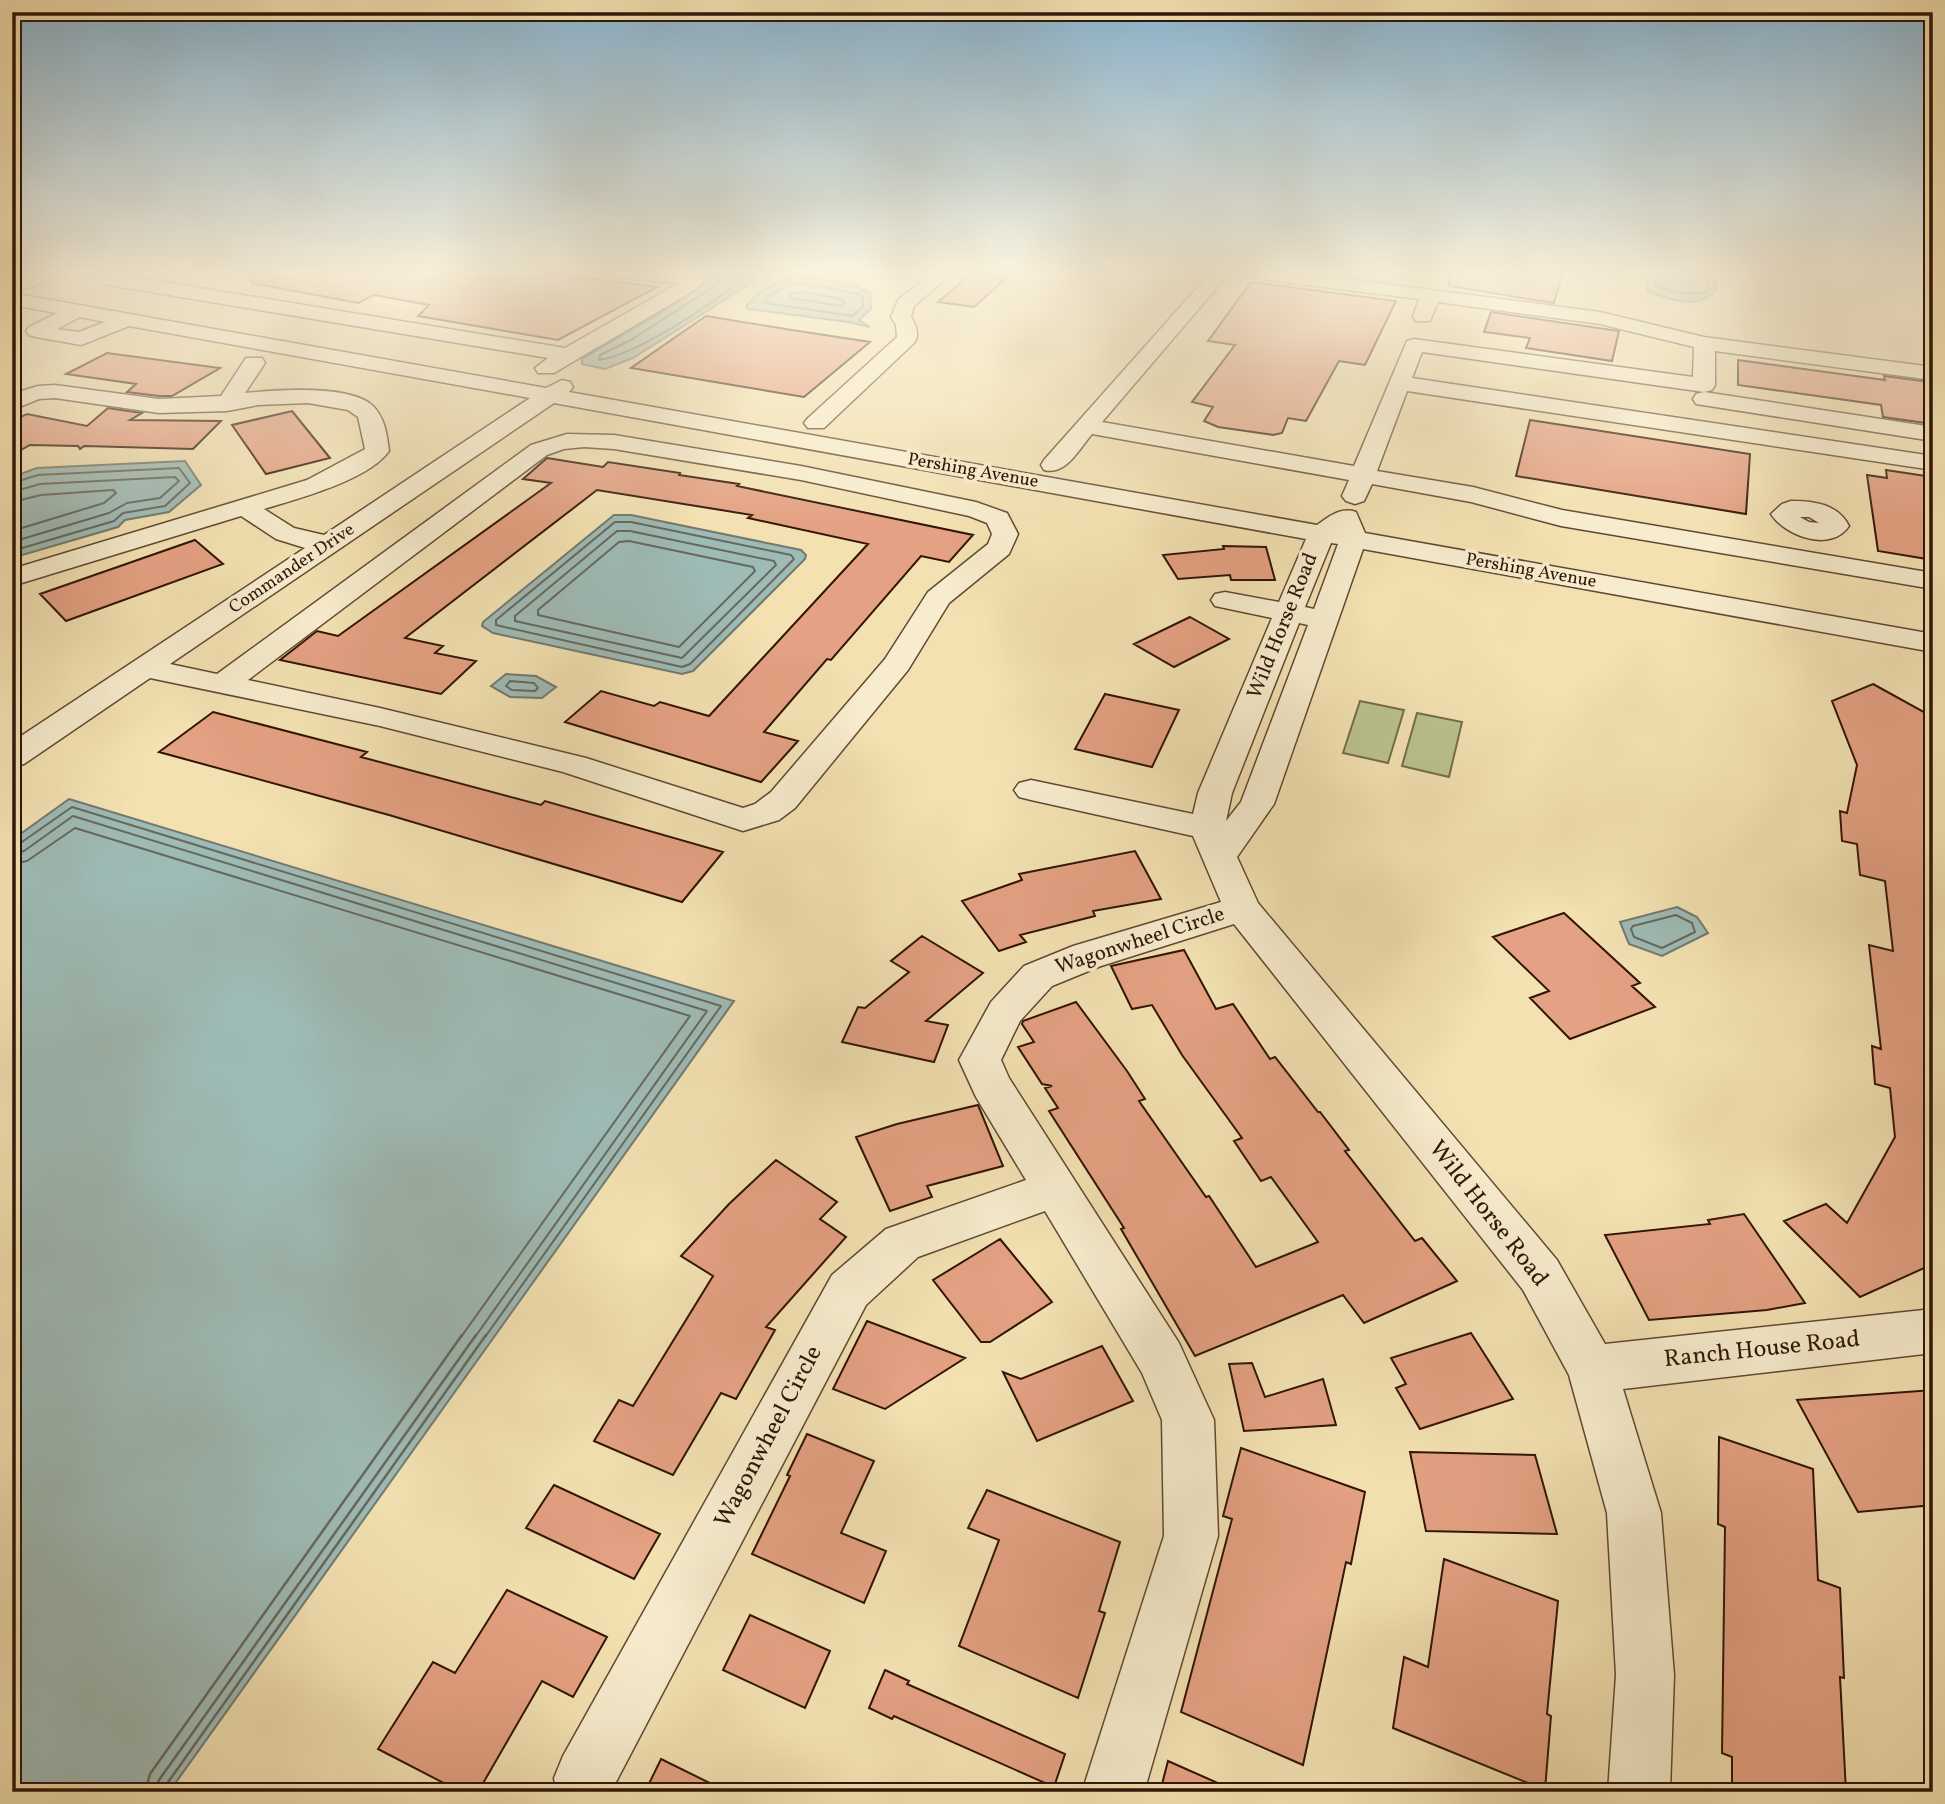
<svg xmlns="http://www.w3.org/2000/svg" width="1945" height="1804" viewBox="0 0 1945 1804" font-family="Vollkorn,serif">
  <rect width="100%" height="100%" fill="#f3e1b2"/>
  <filter id="stains"><feTurbulence type="fractalNoise" baseFrequency=".00286" numOctaves="4"/><feColorMatrix values="0 0 0 0 .2 0 0 0 0 .09 0 0 0 0 .02 0 0 0 .5 -.17"/></filter>
  <radialGradient id="worn" r=".72"><stop offset=".6" stop-color="#630" stop-opacity="0"/><stop offset="1" stop-color="#630" stop-opacity=".3"/></radialGradient>
  <path fill="#bac38d" stroke="#756c4a" stroke-width="2" d="M1360 701 1404 710 1388 763 1343 753Z
    M1417 713 1462 722 1449 777 1402 766Z"/>
  <path fill="#9ebbb6" stroke="#727970" stroke-width="2" d="M724 271H762L751 283 633 358 605 369 582 364V359L664 311Z
    M1648 271H1714L1716 290C1700 311 1668 299 1647 291Z
    M802 276 851 284 870 293 871 309 859 320 870 327 848 322 748 309 746 306C760 289 780 278 802 276Z
    M185 461 201 485 169 512 125 520 118 527 12 558V477L37 468Z
    M614 515H631L801 550 806 555 805 559 693 671 682 674 493 633 482 626 483 622Z
    M506 674 536 676 556 687 542 698 510 697 491 686Z
    M69 799 734 1001 169 1792H21L12 1787V840Z
    M1677 907 1697 917 1708 933 1662 956 1629 944 1620 922Z"/>
  <g fill="none" stroke-linecap="round" stroke-linejoin="round">
    <path stroke="#67685e" stroke-width="2" d="M727 271 726 278 716 285 631 340 600 355 599 360C642 353 718 300 752 271
      M1655 271V286L1678 293H1704L1708 289V271
      M801 283 859 294 863 298V306L853 316 765 303 766 299 786 285Z
      M802 292 842 299 845 303 842 306 789 298 791 293Z
      M12 483 38 475 179 468 190 483 165 506 123 513 114 521 12 551
      M12 492 40 484 175 477 179 481 160 498 127 503 109 513 12 542
      M12 502 41 495 113 490 116 493 104 503 12 531
      M615 522H631L791 555 794 559 690 664 682 667 496 625V620Z
      M617 531H630L774 561 776 565 682 658 515 621V616Z
      M629 541 753 567 755 571 679 647 538 615V610L619 542Z
      M510 681 534 683 538 688 535 691 512 690 506 686Z
      M12 845 19 844 72 807 721 1006 485 1337
      M12 854 24 851 73 816 707 1011 475 1337
      M12 864 27 861 75 828 690 1016 461 1337
      M1676 915 1692 923 1695 932 1662 948 1634 937 1631 929 1633 926Z"/>
    <path stroke="#67685e" stroke-width="2.5" d="M145 1792 150 1774 462 1335
      M155 1792 159 1780 476 1335
      M164 1792 166 1785 486 1335"/>
  </g>
  <path fill="#e4a183" stroke="#301507" stroke-width="2" d="M254 271H530L657 287 558 340 418 316 429 305 374 295 358 303 252 283Z
    M975 271H1014L974 307 938 302Z
    M1450 271H1563L1554 303 1449 286Z
    M1251 282 1396 301 1365 365 1339 361 1306 421 1288 418 1282 433 1273 435 1218 427 1204 421 1213 407 1192 402 1235 345 1208 341Z
    M1491 312 1619 331 1612 361 1526 348 1530 338 1484 332Z
    M706 316 792 330 870 342 804 397 631 368Z
    M107 353 220 368 172 396H159L127 392 136 384 66 374Z
    M1738 360 1885 380 1884 376 1930 382 1933 424 1883 417 1881 405 1738 385Z
    M108 408 142 413 130 420 221 421 193 449 84 446 80 449 78 446 30 445 12 455V421L27 414 87 426Z
    M292 411 330 458 266 474 232 425Z
    M1530 420 1750 454 1746 514 1516 476Z
    M547 458 603 467 608 462 680 473 679 475 739 484 737 486 973 535 949 562 921 556 831 660 827 659 764 732 798 741 761 782 565 722 601 691 654 706 660 702 709 716 868 544 748 518 752 515 597 490 405 638 443 646 435 653 476 661 441 694 280 660 317 631 338 636 551 483 523 479Z
    M1886 470 1933 477V560L1878 551 1867 475 1887 478Z
    M195 540 223 564 66 621 40 594Z
    M1223 546 1266 547 1275 580H1231L1230 575 1178 579 1163 555 1224 549Z
    M1190 617 1229 639 1174 667 1134 644Z
    M1873 684 1933 717V1264L1860 1297 1784 1221 1826 1204 1847 1223 1895 1137 1890 1088 1875 1084 1872 1046 1881 1049 1869 945 1893 951 1885 881 1860 875 1857 844 1842 841 1840 811 1847 813 1857 765 1832 701Z
    M1105 694 1179 710 1152 767 1075 749Z
    M213 712 367 752 361 757 541 805 545 801 723 852 682 902 389 815 159 752Z
    M1135 851 1161 899 1093 911 1095 916 1020 935 1026 942 999 951 962 901 1022 880 1019 874Z
    M1564 913 1640 983 1632 986 1655 1007 1570 1039 1530 998 1549 991 1493 937Z
    M922 936 983 973 926 1021 948 1025 934 1062 842 1042 858 1007 865 1008 909 972 891 961Z
    M1184 950 1216 1009 1233 1004 1270 1059 1275 1057 1318 1112H1320L1349 1150 1345 1151 1415 1241 1422 1238 1457 1281 1364 1323 1343 1295 1195 1356 1121 1229 1124 1228 1049 1111 1058 1108 1045 1088 1052 1086 1042 1084 1018 1047 1034 1042 1022 1024 1023 1021 1076 1002 1127 1071 1145 1099 1139 1101 1206 1197 1209 1196 1256 1267 1318 1242 1271 1177 1261 1181 1234 1141 1242 1138 1182 1055 1152 1005 1132 1009 1111 966Z
    M978 1105 1003 1166 927 1186 932 1197 890 1211 856 1137 897 1124Z
    M776 1160 837 1202 820 1219 846 1237 766 1327 775 1330 736 1399 721 1393 673 1475 594 1441 619 1400 633 1406 713 1276 681 1256 729 1204Z
    M1744 1214 1805 1303 1767 1310 1649 1320 1605 1235 1710 1224 1708 1220Z
    M1000 1239 1052 1302 990 1342H981L933 1280Z
    M867 1321 965 1358 885 1409 833 1389Z
    M1471 1333 1513 1399 1420 1429 1396 1388 1406 1384 1391 1358Z
    M1102 1346 1133 1401 1037 1441 1003 1372 1021 1379Z
    M1252 1363 1265 1397 1323 1379 1336 1425 1244 1431 1229 1364Z
    M1933 1390V1505L1858 1512 1797 1400Z
    M807 1434 874 1461 841 1533 886 1551 864 1603 752 1554 790 1476 787 1475Z
    M1719 1437 1813 1469 1818 1580 1840 1588 1844 1678 1840 1677 1846 1792H1732V1757L1722 1753 1725 1527 1718 1524Z
    M1241 1448 1365 1492 1351 1564 1346 1562 1303 1765 1181 1712 1232 1519 1223 1516Z
    M1410 1452 1535 1455 1557 1534 1426 1531Z
    M554 1485 660 1534 634 1579 526 1528Z
    M987 1490 1120 1542 1099 1611 1105 1613 1078 1698 959 1646 999 1540 968 1528Z
    M1444 1559 1558 1601 1547 1714 1551 1716 1545 1790 1393 1728 1404 1657 1428 1667Z
    M507 1590 607 1637 573 1697 542 1681 478 1792H461L378 1749 433 1662 455 1673Z
    M750 1615 830 1651 805 1708 723 1670Z
    M885 1670 909 1681 907 1684 1065 1754 1054 1787 894 1716 892 1719 869 1708Z
    M661 1759 728 1792H645Z
    M1168 1761 1238 1792H1160Z"/>
  <g fill="none" stroke-linecap="round" stroke-linejoin="round">
    <defs>
      <path id="minor" d="M38 271H63L61 275C46 280 26 293 12 287L13 280Z
        M605 271H718L693 291 554 373H538L535 368 548 358 103 284 93 278 103 272 565 348 679 283 614 277Z
        M935 271H955L914 306 911 317C916 325 920 335 914 343L824 428H808L804 423 808 418 897 337 896 325 891 317 898 300Z
        M1212 271H1231L1102 422 1354 466 1407 341 1414 339 1693 377 1694 347 1600 324 1438 302 1430 321H1416L1413 317 1419 299 1245 277 1238 275 1236 271H1286L1600 312 1704 337 1933 367V380L1715 351V385L1712 390 1704 392 1422 352 1412 378 1933 456V470L1407 391 1377 471 1473 487 1562 510 1933 573V589L1561 526 1471 502 1372 484 1364 501 1355 504 1346 501 1342 496 1349 480 1092 434C1079 449 1066 476 1044 470L1041 465 1044 460Z
        M12 293 546 388 562 380 570 382 573 387 569 392 1317 525C1330 516 1340 507 1356 512L1365 533 1933 634V652L1363 549 1274 804 1237 857 1258 903 1557 1260 1605 1344 1933 1309V1353L1623 1389 1661 1513 1674 1675 1670 1792H1608L1616 1675 1607 1513 1569 1375 1523 1290 1234 924 1101 966 1052 986 1020 1021 1001 1060 1009 1078 1179 1343 1214 1420 1218 1536 1144 1792H1082L1164 1536 1162 1420 1142 1373 1045 1211 918 1257 866 1305 616 1782 618 1792H556L554 1778 563 1756 832 1275 886 1229 1026 1180 976 1097 959 1060 991 1002 1024 966 1073 946 1221 902 1193 836 1031 800 1019 797 1014 790 1019 783 1031 780 1193 814 1198 793 1272 618 1215 606 1211 600 1215 594 1225 592 1279 602 1306 539 554 403 170 664 217 674 531 445 567 434 614 435 801 466 976 502 1007 513 1018 534 1009 554 949 603 908 670 795 808 779 820 743 831 563 772 380 726 150 678 24 764 12 767V742L305 548 276 539 241 516 12 586V569L307 480 365 449 358 417 348 410 308 403 258 405 227 411 159 413 55 398 39 399 12 410V394L38 386 55 385 159 399 221 396 246 358H262L265 363 245 393C275 390 350 384 373 406 385 418 387 435 389 451 369 480 297 499 264 509L294 528 324 535 530 398 129 326 81 345 36 337 29 335 26 331 29 327 57 313 12 305ZM80 317 105 322 79 332 57 329ZM584 447 614 449 801 480 969 516 987 523 992 534 988 544 928 592 885 659 771 792 755 804 743 808 586 758 380 708 248 680 547 455 564 449ZM1331 543 1338 544 1314 609 1305 607ZM1299 623 1308 625 1241 802 1226 821 1232 793Z
        M1704 392 1933 427V441L1696 404 1693 399 1696 394Z
        M1791 501C1814 501 1838 504 1849 526 1831 553 1785 536 1771 514L1782 504ZM1800 517H1809L1819 523 1809 522Z"/>
    </defs>
    <use href="#minor" stroke="#614832" stroke-width="3"/>
    <use href="#minor" fill="#f7eccd" fill-rule="evenodd"/>
  </g>
  <linearGradient id="sky" x2="0" y2="1"><stop stop-color="#8ab7d4"/><stop offset="0.52" stop-color="#faf2dc"/><stop offset="1" stop-color="#faf2dc" stop-opacity="0"/></linearGradient>
  <rect width="1945" height="523" fill="url(#sky)"/>
  <g text-anchor="middle" dominant-baseline="central" stroke-width="7" stroke-linejoin="round" paint-order="stroke">
    <g font-size="18" fill="#301507" stroke="#f7eccd">
      <text transform="translate(973 471) rotate(10)">Pershing Avenue</text>
      <text transform="translate(292 569) rotate(-34)">Commander Drive</text>
      <text transform="translate(1531 571) rotate(10)">Pershing Avenue</text>
    </g>
    <g font-size="21" fill="#301507" stroke="#f7eccd">
      <text transform="translate(1283 626) rotate(-68)">Wild Horse Road</text>
      <text transform="translate(1140 941) rotate(-18)">Wagonwheel Circle</text>
    </g>
    <g font-size="24" fill="#301507" stroke="#f7eccd">
      <text transform="translate(1488 1214) rotate(52)">Wild Horse Road</text>
      <text transform="translate(1762 1350) rotate(-6)">Ranch House Road</text>
      <text transform="translate(769 1437) rotate(-62)">Wagonwheel Circle</text>
    </g>
  </g>
  <rect width="1945" height="1804" fill="none" stroke="#f3e1b2" stroke-width="42"/>
  <rect x="14" y="14" width="1917" height="1776" fill="none" stroke="#301507" stroke-width="3.5"/>
  <rect x="21" y="21" width="1903" height="1762" fill="none" stroke="#301507" stroke-width="2"/>
  <rect width="100%" height="100%" filter="url(#stains)"/>
  <rect width="100%" height="100%" fill="url(#worn)"/>
</svg>
